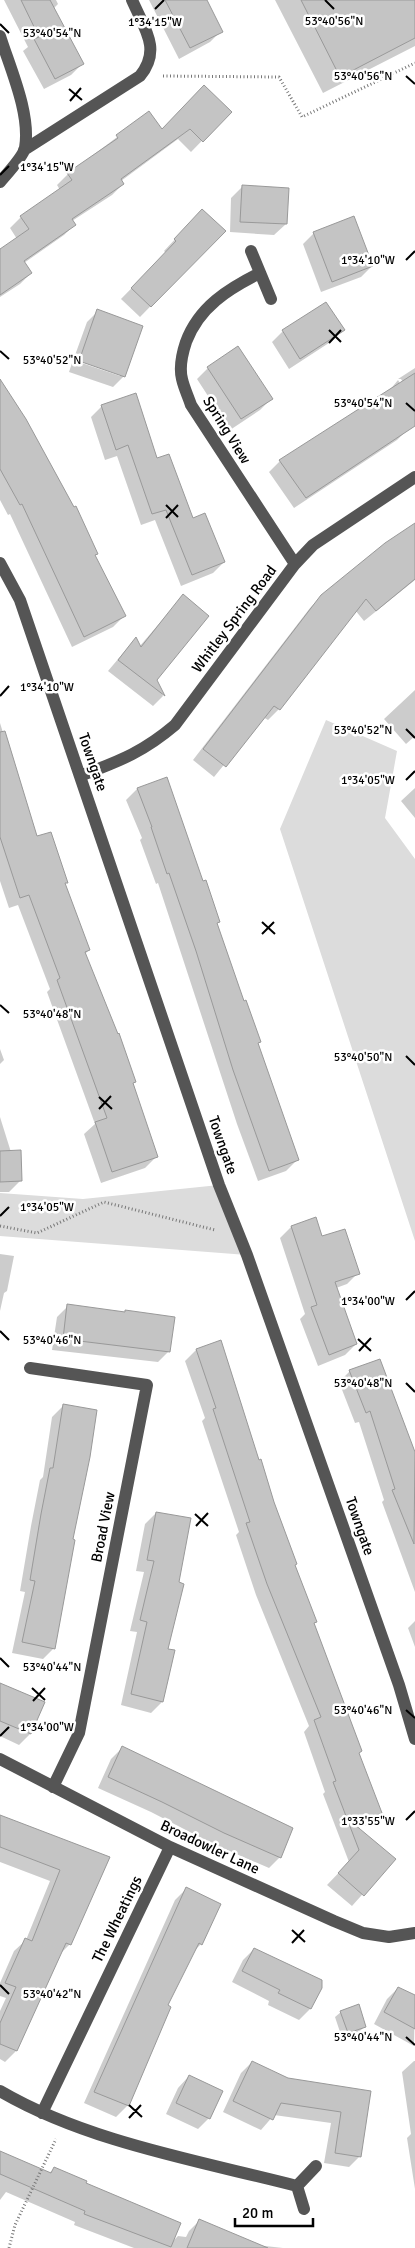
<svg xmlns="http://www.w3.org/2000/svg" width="415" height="2248" viewBox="0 0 415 2248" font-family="Signika,sans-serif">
  <rect width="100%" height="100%" fill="#fff"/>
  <path fill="#dcdcdc" d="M326 720 397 751 385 818 415 859V1241L280 829Z
    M219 1185 247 1255 0 1236V1193L83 1199Z"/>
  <path fill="#0003" d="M4 0H56L58 4 53 9 82 64 71 75 44 89 23 51 28 47Z
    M149 0H206L221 31 210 42 179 59Z
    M275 0H415V46L323 93Z
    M230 112 191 152 178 139 121 181 123 184 112 195 72 221 75 224 64 235 24 263 31 273 20 284 0 297V250L17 239 10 228 21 217 60 190 57 185 68 174 149 113 162 131Z
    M242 187 286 224 274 235 230 232 231 198Z
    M191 222 224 231 140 317 121 299 166 253 164 251Z
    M314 233 372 266 361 277 321 292 303 244Z
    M98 311 124 376 113 387 69 372 73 360 120 376V373L74 358 87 322Z
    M343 330 332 341 289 369 272 342 283 331Z
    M238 348 271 399 260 410 230 430 197 379 208 368Z
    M415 368V419L408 429 397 440 294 508 269 472 280 461 389 391 398 380 403 388 405 386 401 379H398Z
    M0 382 97 554 94 556 124 616 113 627 72 647 10 514 8 515 0 500Z
    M102 406 156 460 192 520 224 562 213 573 181 586 155 520 141 525 117 456 105 460 91 417Z
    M415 526V580L364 621 355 610 279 709 268 720 263 717 214 777 193 760 310 608 322 596Z
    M183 596 155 680 163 696 153 706 108 671 135 639 139 647Z
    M415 690V736L406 744 384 719Z
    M0 723 36 838 66 882 64 884 89 950 85 954 156 1157 145 1168 101 1183 84 1134 95 1124 47 992 50 989 18 905 9 908 0 881Z
    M166 778 243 1002 259 1042 257 1044 297 1160 286 1171 258 1181 237 1124 158 883 156 884 140 840 142 838 126 800 137 789Z
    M415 788V818L401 801Z
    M0 1049 4 1060 0 1064Z
    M0 1117 20 1181 9 1192H0Z
    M291 1227 322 1238 358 1273 347 1284 336 1288 356 1344 345 1355 318 1366 300 1319 305 1314 280 1238Z
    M0 1254 14 1256 7 1291 4 1293 0 1311Z
    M68 1306 124 1313 126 1311 169 1351 158 1362 52 1350 57 1317Z
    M196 1350 258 1461 315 1622 313 1624 361 1751 358 1754 381 1813 370 1824 357 1828 394 1859 352 1906 327 1885 349 1862 323 1794 325 1792 304 1732 309 1726 256 1595 236 1535 239 1532 202 1421 205 1418 185 1361Z
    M380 1360 415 1456V1592L382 1502 384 1500 359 1422 355 1423 339 1382 350 1371Z
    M63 1406 71 1540 54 1648 43 1659 12 1653 25 1592 20 1591 31 1526 40 1480 43 1477 52 1417Z
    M156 1513 167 1649 162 1702 151 1713 121 1705 137 1632 130 1631 144 1572 136 1571 145 1524Z
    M415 1621V1647L408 1628Z
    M0 1684 43 1702 30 1734 19 1745 0 1736Z
    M122 1748 292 1829 280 1857 269 1868 213 1844 151 1812 98 1788 111 1759Z
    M0 1817 108 1858 70 1944 60 1954 16 2051 5 2062 0 2059V2011L6 1998 0 1996V1983L14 1951 26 1940 50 1881 0 1862Z
    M186 1889 201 1944 194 1951 166 2006 170 2008 127 2106 116 2117 84 2103 175 1900Z
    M254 1949 320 1988 310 2009 299 2020 268 2005 269 2001 232 1982 243 1960Z
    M398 1988 415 1997 414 2046 374 2024 387 1999Z
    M341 2012 365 2026 359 2032 342 2038 335 2017Z
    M414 2061H415V2189L407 2138 411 2134 402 2072Z
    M252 2062 287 2079 370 2092 360 2156 349 2167 324 2163 331 2123 274 2115 261 2130 223 2112 241 2073Z
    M189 2076 221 2092 209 2118 198 2129 166 2114 178 2088Z
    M0 2153 49 2173 55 2168 84 2184 173 2241 178 2236 186 2237 189 2231 200 2220 229 2242 283 2248H134L74 2225 75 2222 6 2192 0 2200Z"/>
  <path fill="#c4c4c4" stroke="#999" d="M21 0H50L84 64 55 79 34 39 39 37Z
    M165 0H207L223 32 190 48Z
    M301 0H415V38L340 77Z
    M204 85 232 112 203 142 190 129 121 179 124 184 72 219 76 225 24 261 32 273 0 295V249L29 229 20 216 72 180 67 173 118 138 116 135 149 111 162 129Z
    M242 185 289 188 287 224 240 222Z
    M202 209 226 231 151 307 131 288 176 241 174 239Z
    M354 216 373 266 332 282 313 232Z
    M326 302 345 330 300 359 282 330Z
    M97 309 143 326 125 377 79 361Z
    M238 346 273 399 241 419 207 367Z
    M415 373V426L306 498 279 460Z
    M0 379 26 419 74 507 76 506 98 554 95 555 126 616 84 637 22 504 20 505 0 469Z
    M136 393 157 458 169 454 193 518 205 513 225 562 192 575 166 510 152 514 128 445 116 450 101 405Z
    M415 523V579L376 611 366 599 280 710 274 706 226 767 203 749 321 595 385 543Z
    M183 594 209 616 157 680 165 696 118 660 136 637 141 647Z
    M5 731 37 836 51 832 68 883H65L90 950 85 952 118 1034 119 1033 136 1082 133 1083 158 1157 112 1172 95 1122 107 1118 57 980 60 978 29 895 20 898 0 837V732Z
    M167 777 203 881 206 880 220 922 217 923 244 1001 246 1000 261 1042 258 1043 299 1160 269 1171 233 1070 196 951 169 873 167 874 151 827H152L137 788Z
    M21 1150 22 1181 0 1182V1151Z
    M316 1217 322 1236 345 1229 360 1274 335 1282 357 1344 329 1355 311 1307 317 1305 291 1226Z
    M67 1304 125 1312V1310L175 1317 170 1352 63 1339Z
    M221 1340 259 1460 261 1459 274 1502 297 1564 295 1565 317 1622 314 1623 362 1751 359 1753 382 1813 354 1824 396 1859 364 1896 338 1873 359 1850 333 1782 336 1781 314 1720 321 1717 267 1584 246 1523 250 1522 213 1409 216 1408 196 1349Z
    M380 1359 415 1452 414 1544 392 1490 395 1489 370 1411 366 1413 349 1370Z
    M63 1404 97 1410 90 1457 73 1539 75 1540 55 1649 22 1642 35 1581 30 1580 41 1514 50 1468H53Z
    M156 1512 191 1518 179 1582 184 1584 168 1649 175 1650 163 1702 131 1694 147 1622 140 1620 154 1561 147 1560Z
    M0 1683 45 1702 31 1734 0 1721Z
    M122 1746 293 1828 281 1858 224 1833 162 1802 108 1777Z
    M0 1815 110 1857 71 1945 66 1943 17 2051 0 2044V2023L16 1987 5 1983 25 1938 32 1941 60 1870 0 1847Z
    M186 1887 221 1904 202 1945 199 1943 168 2005 171 2007 129 2106 94 2092Z
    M254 1948 322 1980V1988L311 2009 278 1993 280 1990 242 1971Z
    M398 1987 415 1995V2029L384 2012Z
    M359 2004 366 2027 348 2033 340 2011Z
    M252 2061 288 2078 371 2091 361 2157 335 2153 341 2112 281 2103 273 2120 233 2101Z
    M189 2075 223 2091 210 2119 176 2103Z
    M0 2151 51 2173 54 2167 87 2181 86 2183 181 2223 171 2247 84 2214 85 2211 0 2174Z
    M199 2219 268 2248H187Z"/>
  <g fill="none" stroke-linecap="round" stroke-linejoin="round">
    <path stroke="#777" stroke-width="3" stroke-dasharray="1 2.5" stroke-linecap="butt" d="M163 76 279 77 302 117 415 63
      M0 1226 37 1233 104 1202 215 1230
      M9 2248 15 2225 56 2139"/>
    <path stroke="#555" stroke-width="12" d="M0 36C10 68 31 114 25 148 23 157 6 175 0 182
      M24 150 140 76C162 49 144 28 132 0
      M251 251 271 299
      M260 273C228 289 199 307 186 342 182 354 179 367 182 379 184 388 188 396 191 405L295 564
      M0 563 20 600 219 1185 247 1255 399 1685 415 1739
      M80 776C119 761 142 753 175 725L295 564 313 545 415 477
      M30 1368 147 1385 79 1733 53 1787
      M0 1759 170 1847 334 1921 363 1933 389 1937 415 1933
      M0 2091C87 2142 200 2161 297 2186
      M42 2113 170 1847
      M304 2209 297 2186 316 2166"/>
  </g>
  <path fill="none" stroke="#000" stroke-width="2" d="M325 0 334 9M155 9 164 0M0 24 9 33M406 76 415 84M69 89 82 100M70 101 81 88M0 175 9 166M406 260 415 251M329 330 341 342M329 343 341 330M0 351 9 359M406 403 415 411M166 505 178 517M166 518 178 505M0 696 9 686M406 729 415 738M406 780 415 771M262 922 275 934M262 934 274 922M0 1005 9 1013M406 1056 415 1065M99 1097 112 1109M99 1109 111 1096M0 1216 9 1207M406 1300 415 1291M0 1331 9 1340M358 1339 371 1351M359 1351 371 1338M406 1383 415 1392M195 1514 208 1526M196 1526 208 1513M0 1658 9 1667M32 1688 45 1700M33 1701 45 1688M406 1710 415 1718M0 1736 9 1727M406 1820 415 1811M292 1930 305 1942M292 1943 304 1930M0 1985 9 1994M406 2037 415 2045M129 2105 142 2117M129 2118 141 2105"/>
  <g text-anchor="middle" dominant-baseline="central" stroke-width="5" stroke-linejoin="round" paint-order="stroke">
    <g font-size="15" fill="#000" stroke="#fff">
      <text transform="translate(227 430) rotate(58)">Spring View</text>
      <text transform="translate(234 619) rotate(-53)">Whitley Spring Road</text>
      <text transform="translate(93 762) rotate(71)">Towngate</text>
      <text transform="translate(223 1145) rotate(71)">Towngate</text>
      <text transform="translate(360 1526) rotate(71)">Towngate</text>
      <text transform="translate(103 1527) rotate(-79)">Broad View</text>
      <text transform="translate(210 1847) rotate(25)">Broadowler Lane</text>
      <text transform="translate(117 1919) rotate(-64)">The Wheatings</text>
    </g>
  </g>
  <g font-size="12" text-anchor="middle" fill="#000" stroke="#fff" stroke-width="5" stroke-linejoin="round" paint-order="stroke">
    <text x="334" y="25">53°40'56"N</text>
    <text x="155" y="26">1°34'15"W</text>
    <text x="52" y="37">53°40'54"N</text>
    <text x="363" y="80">53°40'56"N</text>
    <text x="47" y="171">1°34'15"W</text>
    <text x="368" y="264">1°34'10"W</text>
    <text x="52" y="364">53°40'52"N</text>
    <text x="363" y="407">53°40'54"N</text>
    <text x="47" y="691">1°34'10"W</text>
    <text x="363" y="734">53°40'52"N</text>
    <text x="368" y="784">1°34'05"W</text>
    <text x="52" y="1018">53°40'48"N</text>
    <text x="363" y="1061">53°40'50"N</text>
    <text x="47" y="1211">1°34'05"W</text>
    <text x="368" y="1305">1°34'00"W</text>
    <text x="52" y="1344">53°40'46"N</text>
    <text x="363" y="1387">53°40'48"N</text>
    <text x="52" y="1671">53°40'44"N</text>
    <text x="363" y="1714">53°40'46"N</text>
    <text x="47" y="1731">1°34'00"W</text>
    <text x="368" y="1825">1°33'55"W</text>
    <text x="52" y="1998">53°40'42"N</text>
    <text x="363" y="2041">53°40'44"N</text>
  </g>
  <path d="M235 2218v8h78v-8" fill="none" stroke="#000000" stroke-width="2.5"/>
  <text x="242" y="2218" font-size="15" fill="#000000" stroke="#ffffff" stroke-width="4" paint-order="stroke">20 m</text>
</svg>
